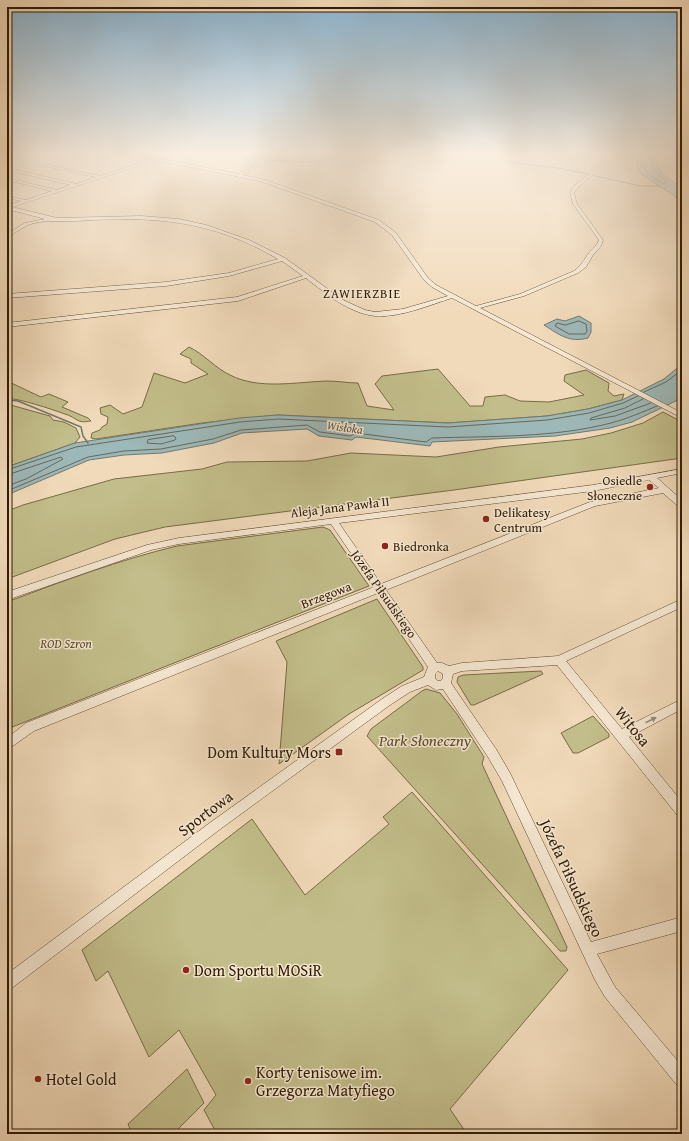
<svg xmlns="http://www.w3.org/2000/svg" width="689" height="1141" viewBox="0 0 689 1141" font-family="'Gentium Book Plus',serif">
  <rect width="100%" height="100%" fill="#f1daba"/>
  <filter id="stains"><feTurbulence type="fractalNoise" baseFrequency=".005" numOctaves="4"/><feColorMatrix values="0 0 0 0 .2 0 0 0 0 .09 0 0 0 0 .02 0 0 0 .5 -.17"/></filter>
  <radialGradient id="worn" r=".72"><stop offset=".6" stop-color="#630" stop-opacity="0"/><stop offset="1" stop-color="#630" stop-opacity=".3"/></radialGradient>
  <path fill="#c2bd8a" stroke="#786c46" d="M189 347C204 354 215 368 230 375 259 390 296 382 327 381 338 381 348 383 358 383L367 406 394 410 375 384 382 376 438 369 470 406H483L485 397 505 395 520 401 549 402 584 395 564 381 565 375 586 370 609 383 608 391 614 396 624 394 622 400 588 409 547 416 448 423 278 415 202 423 96 439 91 438 92 433 100 430 102 427 107 424 108 417 101 414 100 408 110 405 123 414 142 407 154 373 185 383 208 374 191 363V359L180 354Z
    M7 381 41 397 49 394 68 402 62 407 88 418 91 421C76 424 78 418 65 414 48 408 24 400 7 398Z
    M7 404 50 416 53 420 64 422 76 428 80 437 75 443 7 467Z
    M663 412 682 422V458L454 490 165 527 115 539 7 579V511L23 505 114 479 202 469 227 462 307 461 351 453 436 457 499 447 582 439 611 433 643 423Z
    M323 527 330 530 369 586 7 729V602C63 581 119 560 177 546Z
    M377 599 423 667V670L349 714 279 764 287 662 276 641Z
    M541 671 543 674 474 705H471L457 682 458 677 463 675Z
    M426 689 440 693 457 714 484 757 482 764 567 947 566 951H560L367 736 371 729 422 691Z
    M593 716 609 734V737L578 753H573L561 733Z
    M412 792 568 970 450 1109 467 1134H217L204 1110 216 1095 179 1030 149 1057 108 971 96 981 82 950 252 819 305 895 389 824 383 817Z
    M187 1069 204 1103 173 1134H132L128 1124Z"/>
  <path fill="#9db8b8" stroke="#71796f" d="M637 153H657C652 169 669 180 682 187V201L641 174 637 165Z
    M579 316 591 323V332L588 338C569 343 560 335 544 325L557 319 565 321Z
    M682 364V398L632 422 610 428 555 436 432 442 430 446 356 437 352 440 319 436 307 429 242 433 214 443 162 453 124 455 89 460 7 495V467L75 443 239 418 278 415 448 423 547 416 588 409 622 400 664 379Z"/>
  <g fill="none" stroke-linecap="round" stroke-linejoin="round">
    <path stroke="#66695d" stroke-width="1" d="M640 153C642 169 650 178 665 184L666 181C656 173 649 166 653 153
      M579 321 586 324 587 331 585 334H569L555 326 557 323 565 325Z
      M644 392 666 382 682 370
      M643 399 625 408 591 418 590 420 615 416 651 403
      M333 425 349 426 351 428 348 431 332 429 331 427Z
      M174 436 176 438 175 440 161 444 147 443 148 440Z
      M7 470 76 447 240 422 278 419 448 427 547 420 589 413 623 403 638 396
      M7 475 61 457 63 459 26 479 7 486
      M7 491 88 457 124 451 161 449 213 439 241 430 307 425 320 432 350 436 356 433 426 442 432 438C492 436 553 438 611 423 627 419 642 412 657 406"/>
    <path stroke="#71796f" stroke-width="1" d="M261 153 266 160C296 161 320 166 349 153
      M496 153 504 160
      M509 162 558 168 588 174
      M591 175 640 186H659"/>
    <path stroke="#71796f" stroke-width="1.5" d="M7 400 18 401 81 427 83 436 88 443"/>
    <defs>
      <path id="minor" d="M125 153H132L238 174 255 166 242 153H246L259 166 242 175 262 179 379 220 396 233 428 278 436 285 476 306 520 294 574 271C582 265 583 261 589 253 593 248 597 246 599 240L573 204 570 193 575 185 593 171 599 162 616 153H621L601 164 595 173 578 187 574 193 577 204 603 240 601 246 593 255 586 267 578 273 524 296 480 308 682 413V418L452 298C430 305 399 318 375 316 349 313 326 294 306 278L238 301 7 327V323L237 297 303 276 282 261 229 276 166 286 7 298V294L166 282 229 273 278 259C210 219 152 216 76 221 60 222 43 219 28 225 21 228 14 234 7 237V234L25 223 45 219 7 209V206L21 201 7 198V196L26 200 52 191 7 180V178L57 190 71 185 7 170V168L76 184 96 177 7 158V156L100 176 152 159ZM156 160 260 181 375 222 392 235 424 280 432 287 448 296 403 309 375 312 365 310 343 300 285 258 249 240 206 225 179 219 141 216 57 218 12 207Z
        M682 469V473L657 478 682 500V508L679 507 663 493 595 506 386 590 437 663H442L449 666 462 663 558 656 682 599V607L566 661 622 729 682 699V709L629 737 682 802V818L678 816 557 665 462 671 453 674 451 683 496 749 510 773 591 942 682 917V931L597 954 615 987 682 1066V1086L676 1084 605 997 595 980 502 781 488 757 443 689 436 690 428 685 410 692 390 705 219 830 12 988 7 990V974L211 822 382 699 402 686 424 677 428 667 378 593 34 731 7 750V738L26 723 374 587 331 524 179 544 151 550 7 600V592L147 545 179 538 593 485ZM649 480 659 488 590 502 381 584 339 523 593 491ZM438 671 443 674V678L440 681H438L435 678V674Z"/>
    </defs>
    <use href="#minor" stroke="#5f4a30" stroke-width="1"/>
    <use href="#minor" fill="#f6e7d2" fill-rule="evenodd"/>
  </g>
  <defs><path id="oneway-solid" d="M-6-.8H1V-3.2L6.5 0L1 3.2V.8H-6Z"/></defs>
  <use fill="#9c8b74" href="#oneway-solid" transform="translate(651 720) rotate(-27)"/>
  <linearGradient id="sky" x2="0" y2="1"><stop stop-color="#8ab6d5"/><stop offset="0.49" stop-color="#f9eee0"/><stop offset="1" stop-color="#f9eee0" stop-opacity="0"/></linearGradient>
  <rect width="689" height="313" fill="url(#sky)"/>
  <g fill="#8f2418" stroke="#f6e7d2" stroke-width="1.5">
    <circle cx="650" cy="487" r="4"/>
    <circle cx="486" cy="519" r="4"/>
    <circle cx="385" cy="546" r="4"/>
    <rect x="335" y="748" width="8" height="8" rx="2"/>
    <circle cx="186" cy="970" r="4"/>
    <circle cx="38" cy="1079" r="4"/>
    <circle cx="248" cy="1081" r="4"/>
  </g>
  <g text-anchor="middle" dominant-baseline="central" stroke-width="3" stroke-linejoin="round" paint-order="stroke">
    <g font-size="12" font-style="italic" fill="#555142" stroke="#f6e7d2">
      <text transform="translate(345 427) rotate(8)">Wisłoka</text>
    </g>
    <g font-size="13" letter-spacing="1" fill="#2e1a02" stroke="#f6e7d2">
      <text x="362" y="293">ZAWIERZBIE</text>
    </g>
    <g font-size="13" fill="#2e1a02" stroke="#f6e7d2" text-anchor="start">
      <text x="642" y="480" text-anchor="end">Osiedle<tspan x="642" dy="15">Słoneczne</tspan></text>
      <text x="494" y="512">Delikatesy<tspan x="494" dy="15">Centrum</tspan></text>
      <text x="393" y="546">Biedronka</text>
    </g>
    <g font-size="13" fill="#2e1a02" stroke="#f6e7d2">
      <text transform="translate(340 507) rotate(-7)">Aleja Jana Pawła II</text>
      <text transform="translate(384 594) rotate(55)">Józefa Piłsudskiego</text>
      <text transform="translate(326 595) rotate(-21)">Brzegowa</text>
    </g>
    <g font-size="13" font-style="italic" fill="#5a4b2b" stroke="#f6e7d2">
      <text x="66" y="643">ROD Szron</text>
    </g>
    <g font-size="16" fill="#2e1a02" stroke="#f6e7d2">
      <text transform="translate(633 726) rotate(51)">Witosa</text>
      <text transform="translate(205 813) rotate(-37)">Sportowa</text>
      <text transform="translate(572 878) rotate(65)">Józefa Piłsudskiego</text>
    </g>
    <g font-size="16" font-style="italic" fill="#5a4b2b" stroke="#f6e7d2">
      <text x="425" y="740">Park Słoneczny</text>
    </g>
    <g font-size="16" fill="#2e1a02" stroke="#f6e7d2" text-anchor="start">
      <text x="331" y="752" text-anchor="end">Dom Kultury Mors</text>
      <text x="194" y="970">Dom Sportu MOSiR</text>
      <text x="256" y="1072">Korty tenisowe im.<tspan x="256" dy="18">Grzegorza Matyfiego</tspan></text>
      <text x="46" y="1079">Hotel Gold</text>
    </g>
  </g>
  <rect width="689" height="1141" fill="none" stroke="#f1daba" stroke-width="24"/>
  <rect x="8" y="8" width="673" height="1125" fill="none" stroke="#2e1a02" stroke-width="2"/>
  <rect x="12" y="12" width="665" height="1117" fill="none" stroke="#2e1a02"/>
  <rect width="100%" height="100%" filter="url(#stains)"/>
  <rect width="100%" height="100%" fill="url(#worn)"/>
</svg>
